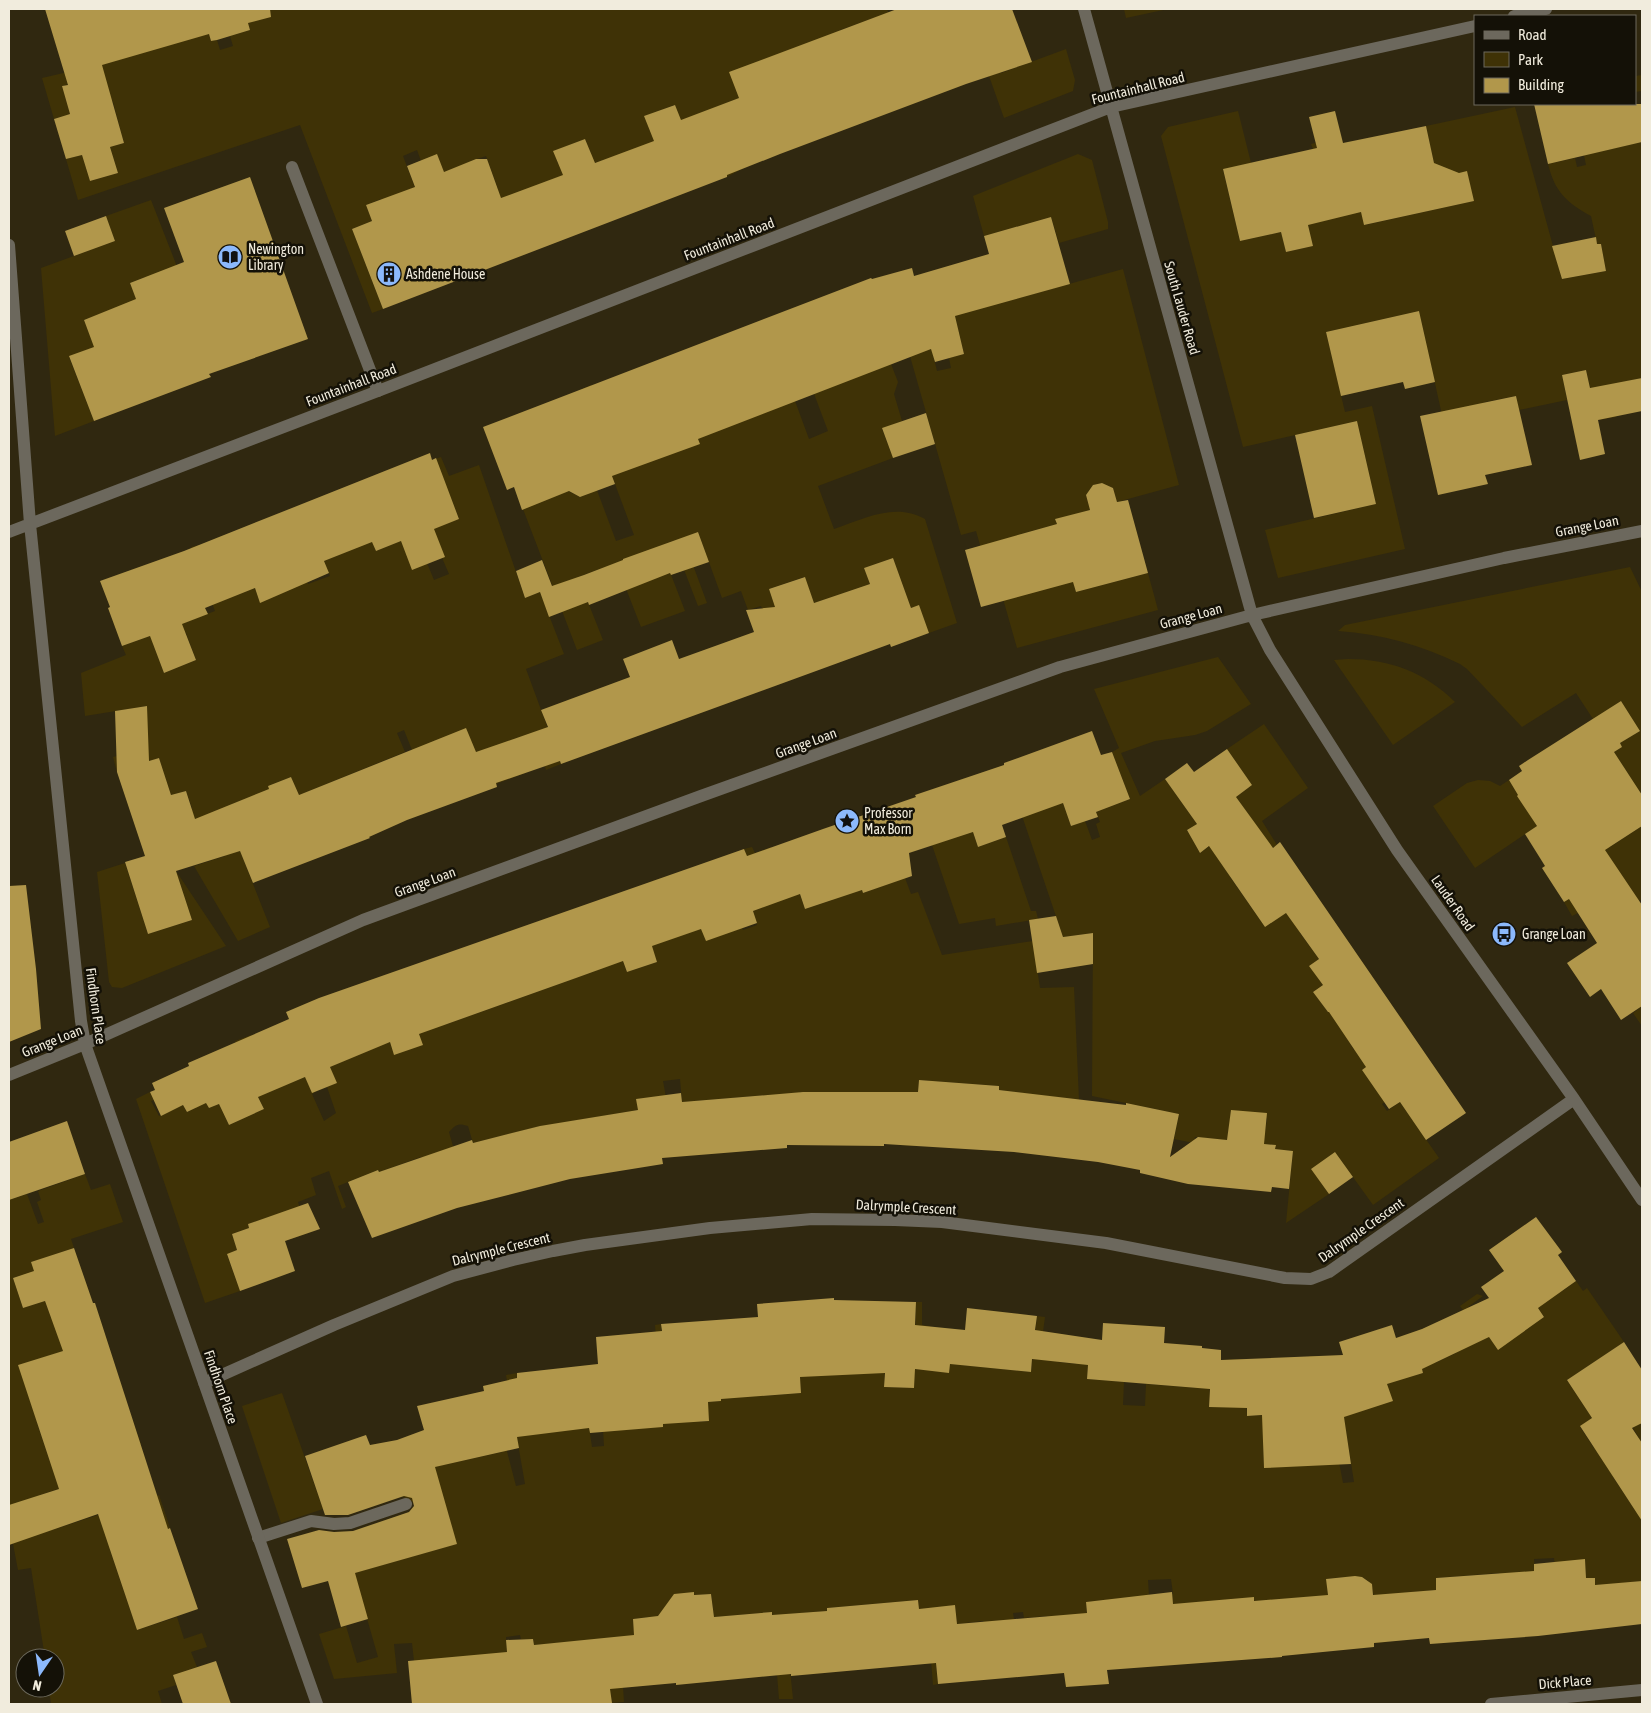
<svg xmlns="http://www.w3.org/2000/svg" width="1651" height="1713" viewBox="0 0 1651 1713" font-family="'Asap Condensed',sans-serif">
  <rect width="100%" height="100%" fill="#302810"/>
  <path fill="#3f3206" d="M151 9H160L169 41 183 36 175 9H202L211 41 217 40 220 50 233 46 230 36 250 30 243 9H887L898 38 874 18 840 30 846 47 744 96 716 107 740 170 727 177 706 122 680 132V120L674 105 645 116 650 131 654 133 657 140 642 209 636 212 615 156 589 165 587 160 591 153 585 139 554 151 558 164 565 167 567 174 540 184 562 240 546 246 498 200 496 195 498 189 486 156 471 161 460 214 437 155 421 161 417 150 403 156 418 196 387 215 381 199 366 205 372 221 352 229 383 309 372 313 300 125 78 200 66 159 82 155 90 181 118 173 110 147 124 143 113 102 90 78 62 86 70 114 54 119 42 78 111 62 162 46Z
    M1124 9H1168L1126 18Z
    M1066 49 1075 80 1073 91 1004 118 989 76 1000 72 1001 73Z
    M1642 75V91L1635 92V76Z
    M1515 107 1562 279 1606 271 1601 244H1597L1591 216C1566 202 1555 192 1548 164L1575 158 1577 167 1586 165 1584 155 1642 142V378L1609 385 1616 417 1598 420 1586 370 1562 375 1567 400 1519 410 1516 396 1485 402 1444 424 1419 311 1326 332 1345 412 1372 406 1405 549 1278 578 1265 530 1376 504 1357 421 1243 447 1161 136 1168 127 1238 111 1251 163 1223 170 1240 241 1281 232 1286 252 1313 246 1308 225 1316 149H1313L1311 144 1341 137 1365 225 1473 201 1467 172 1445 176 1434 163 1426 126Z
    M1078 154 1092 160 1108 222V229L1059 243 1051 217 984 236 973 196Z
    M151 200 217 369 152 294 145 277 130 283 147 327 115 308 84 320 92 340 98 346 69 357 94 421 55 436 41 268 115 241 106 216Z
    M1123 269 1179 485 1117 502 1113 488 1102 483 1093 485 1086 495 1090 510 1056 520 1057 524 1021 534 1024 543 1073 581 1076 592 1148 573 1158 610 1017 648 996 574 989 576 976 531 961 535 900 321 923 314 937 371 951 368 949 358 964 354 954 312 1001 303Z
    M891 364 898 382 894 394 902 421 882 429 893 458 818 486 834 529C864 519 895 502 925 519L957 623 929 633 919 606 911 608 893 558 864 568 870 584 814 603 804 577 769 589 779 616 788 680 761 606 748 610 741 591 722 598 698 532 683 538 707 603 698 606 673 541 660 546 685 611 641 627 616 563 578 577 603 640 577 650 523 509 562 470 570 492 580 497 588 494 592 484 586 461 616 541 634 535 580 390 591 385 615 449 795 401 809 439 828 431 810 383Z
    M441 457 449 476 479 465 525 598 540 592 564 654 526 669 561 764 546 770 533 733 513 739 525 773 496 784 412 750 404 730 397 733 405 752 299 795 291 777 268 786 276 804 258 811 252 796 232 804 229 823 270 927 238 941 194 866 225 856 213 818 182 828 192 808 186 791 171 795 159 758 117 772 113 757 117 756 147 706 85 716 81 673 126 655 122 646 153 635V644L164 673 196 660 186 633 181 631 178 625 215 611 191 547 199 545 221 601 255 588 260 602 302 570 308 584 330 576 324 561 356 548 350 485 376 551 403 540 427 563 434 580 449 574 430 530 459 518 444 481 441 482 432 460Z
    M1630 567 1642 592V795L1614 752 1622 747 1620 743 1640 731 1621 701 1593 719 1576 693 1522 727 1467 669 1460 664C1421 645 1382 634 1338 631L1345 625Z
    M1218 657 1251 704 1207 731 1195 735 1155 741 1121 753 1140 796 1165 779 1197 824 1187 830 1200 853 1250 817 1236 797 1252 785 1227 749 1264 724 1308 788 1262 821 1277 845 1230 877 1265 927 1312 894 1300 933 1319 959 1310 966 1323 985 1313 992 1328 1012 1337 1006 1347 1038 1354 1050 1401 1017 1412 1034 1362 1070 1374 1087 1385 1080 1390 1098 1382 1104 1387 1111 1400 1102 1439 1158 1373 1205 1335 1152 1312 1169 1329 1194 1286 1223 1293 1151 1275 1149 1276 1145 1259 1144 1260 1137 1265 1132 1267 1119 1262 1113 1234 1141 1195 1137 1194 1143 1174 1139 1179 1114 1092 1096 1093 933 1063 937 1014 792 1063 803 1071 826 1085 821 1092 840 1100 837 1096 824 1100 822 1096 812 1130 799 1112 752 1119 748 1094 689Z
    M1348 659C1389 659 1425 672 1455 702L1393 745 1334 660Z
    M1478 780 1490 781 1500 786 1509 780 1537 826 1475 868 1433 806 1467 783Z
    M1591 817 1610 847 1642 826V899L1639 901 1630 887 1572 916 1564 902 1610 873Z
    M973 832 978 847 1006 837 1031 911H1036L1038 919 996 926 995 918 959 924 932 845Z
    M752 847 755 853 771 847 788 896 799 892 805 909 832 900 826 882 855 872 863 893 905 878 911 894 918 892 942 955 1033 941 1040 988 1074 987 1079 1100 999 1090V1086L919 1080 915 1146 899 1145 895 1097 884 1092H799V1095H767L682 1102 680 1079 663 1081 676 1152 638 1110 537 1127 473 1143 468 1126C459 1123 456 1124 449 1132L461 1175 421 1157 379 1172 378 1170 338 1186 346 1207 342 1209 329 1171 311 1178 316 1195 298 1202 308 1233 285 1241 275 1215 248 1224 249 1228 232 1234 237 1250 227 1255 240 1291 205 1303 136 1099 150 1092 154 1100 151 1101 159 1116 183 1105 187 1112 196 1108 193 1101 203 1096 209 1108 219 1104 229 1125 264 1109 254 1088 245 1058 235 1041 251 1035 260 1057 285 1085 310 1075 317 1091 312 1094 324 1121 336 1113 327 1087 336 1083 330 1067 389 1040 394 1054 417 1030 447 1024 595 971 621 956 627 972 657 962 651 944 671 933 652 881 659 879 738 916 743 930 757 925 753 911 764 907 744 849Z
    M125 863 148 934 192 920 176 871 226 946 122 988 112 987 109 982 97 872Z
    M1642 1006V1026L1633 1013Z
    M85 1174 91 1190 110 1184 123 1222 71 1239 74 1248 32 1262 37 1279 22 1275 13 1278 23 1308 45 1301 51 1318 65 1314 67 1350 19 1365 63 1414 37 1423 50 1462 137 1433 141 1444 85 1462 67 1486 40 1495 52 1530 159 1495 170 1528 110 1550 137 1630 177 1617 184 1639 202 1633 207 1647 191 1652 197 1667 174 1675 176 1685 158 1691 162 1704H51L49 1688H55V1658H45L31 1568 18 1570 9 1523V1200L27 1194 38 1224 44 1222 37 1202 41 1200 38 1191Z
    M1576 1281 1583 1291 1587 1288 1624 1342 1567 1380 1592 1418 1580 1427 1594 1448 1597 1446 1607 1460 1639 1438 1633 1428 1637 1425 1634 1421 1642 1415V1447L1640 1449 1642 1458 1613 1477 1635 1510 1642 1505V1581L1595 1586V1578H1586L1585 1559 1556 1580 1554 1558 1534 1559 1537 1610 1499 1573 1436 1578 1437 1590 1413 1592 1387 1642 1374 1643 1372 1623 1376 1622C1372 1576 1376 1574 1327 1579L1328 1595 1289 1655 1166 1605V1595L1173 1594 1171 1579 1148 1580 1149 1596 1086 1602 1093 1685 1049 1625 1047 1616 1024 1618 1023 1612 1013 1613 1014 1619 1007 1626 987 1627 983 1621 957 1624 955 1605 932 1626 938 1684 933 1685 931 1660 923 1661 918 1600 827 1608V1611L789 1614 788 1650 793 1699H779L772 1612 714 1617 711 1594 694 1595V1593L671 1623 648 1626V1617L633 1619 635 1640 620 1641 624 1702 611 1703 605 1639 534 1645 533 1639H521L520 1635 506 1637 509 1679 414 1661 412 1643 394 1644 397 1673 334 1679 319 1634 346 1626 357 1663 378 1657 354 1573 456 1544 448 1513 415 1503 401 1496 433 1465H443L502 1452 504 1440 516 1486 525 1484 506 1375 517 1373 526 1435 589 1427 592 1447 604 1446 601 1396 644 1428 663 1426 655 1325 661 1324 665 1380 700 1422 709 1421 707 1402 721 1401 720 1377 764 1396 801 1393 799 1362 885 1364 884 1387 914 1388 916 1302H922V1325L930 1326 927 1358 950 1360 962 1365 1031 1372 1037 1316 1045 1317 1043 1332 1061 1334 1058 1362 1076 1364 1079 1341 1090 1342 1087 1379 1124 1382 1123 1405 1145 1406 1146 1384 1199 1388 1210 1381 1209 1407H1217L1221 1360 1244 1359 1247 1416 1266 1415 1263 1442 1264 1467 1311 1413 1309 1356H1317L1325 1412 1339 1462 1343 1483 1354 1482 1343 1412 1385 1378 1407 1371 1409 1377 1423 1373 1410 1335 1419 1330 1435 1363 1456 1353 1466 1314 1460 1306 1477 1294 1483 1296 1468 1307 1498 1349 1544 1317 1533 1301 1564 1290Z
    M282 1393 323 1509 281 1523 242 1406Z"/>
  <path fill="#b1974b" d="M45 9H270L271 17 248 23 250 30 217 40 211 41 209 34 102 65 124 143 110 147 118 173 90 181 82 155 66 159 54 119 70 114 62 86 68 85Z
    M897 9H1012L1032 62 966 84 780 154 727 175V177L383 309 352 229 372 221 366 205 415 187 407 166 437 154 444 172 476 159H487L501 198 563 175 553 151 585 139 595 163 654 141 644 116 675 105 681 120 739 98 729 72Z
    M1534 104H1642V142L1548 164Z
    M1335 111 1343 143 1426 126 1434 163 1459 173 1467 171 1474 201 1364 225 1361 212 1308 225 1313 246 1286 252 1281 232 1240 241 1223 169 1317 148 1309 117Z
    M250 177 308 339 209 374 211 377 94 421 69 356 94 347 84 320 136 299 130 283 184 262 164 208Z
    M106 216 115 241 74 256 65 231Z
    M1051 217 1070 284 955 316 964 354 935 362 931 349 698 439 700 444 612 476 615 484 580 497 569 491 522 510 514 487 507 490 483 427 871 278 872 279 912 268 914 276 989 254 984 236Z
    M1596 237 1597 244H1601L1606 271 1562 279 1552 246Z
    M1419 311 1435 382 1405 389 1403 382 1341 396 1326 332Z
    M1586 370 1590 388 1642 378V411L1598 420 1605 454 1580 460 1562 375Z
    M1516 396 1532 465 1485 475 1488 484 1438 495 1420 416Z
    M926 413 935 444 893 458 882 428Z
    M1357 421 1376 504 1314 518 1295 435Z
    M430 453 432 460 436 458 459 519 434 529 445 557 412 570 401 541 376 551 372 542 324 561 329 573 260 603 255 588 205 608 208 614 182 624 196 660 164 673 150 636 122 646 108 608 110 607 100 581 184 551Z
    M1102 483 1113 488 1117 502 1128 500 1148 573 1076 592 1073 582 981 607 965 550 1057 524 1055 519 1090 510 1086 495 1093 485Z
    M698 532 709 562 671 575 670 573 589 605 588 602 549 617 540 592 525 598 516 571 542 560 552 586 584 575 623 560V559Z
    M893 558 911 608 919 605 929 633 891 647 890 644 561 764 560 761 496 783 497 787 407 820 369 837 370 838 253 883 240 851 176 871 192 920 148 934 125 862 145 856 117 772 115 711 147 706 149 761 159 758 171 795 186 791 195 819 269 789 268 786 291 777 299 795 466 728 476 752 548 727 541 710 630 677 623 659 672 640 679 659 754 632 746 610 775 607 769 589 805 577 814 603 870 584 864 568Z
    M1621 701 1640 731 1620 743 1622 747 1614 752 1642 795V826L1605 850 1642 905V1006L1621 1020 1601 989 1590 997 1567 963 1597 943 1569 899 1564 902 1542 868 1545 866 1525 834 1537 826 1517 796 1518 795 1509 780 1522 771 1519 766 1528 760Z
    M1092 731 1101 755 1112 752 1130 799 1096 812 1098 817 1071 826 1063 803 1002 825 1006 837 978 847 973 832 909 853 912 876 863 893 862 890 805 909 800 894 753 911 757 923 706 941 701 929 652 946 657 962 627 972 623 961 576 978 419 1034 423 1045 394 1055 390 1042 330 1067 337 1083 312 1093 305 1077 258 1097 264 1109 229 1125 219 1104 209 1108 206 1103 187 1112 183 1105 161 1116 150 1092 155 1090 152 1083 189 1066 188 1063 289 1019 286 1012 319 998 744 849 747 856 823 829 916 797 915 795 1004 765V763Z
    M1227 749 1252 785 1236 797 1273 848 1280 842 1466 1113 1426 1140 1400 1102 1389 1109 1362 1070 1366 1067 1329 1012H1328L1313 992 1323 985 1309 966 1319 959 1286 913 1265 927 1209 846 1200 853 1187 830 1197 824 1165 779 1187 763 1194 772Z
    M26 885 36 969 41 1029 9 1042V886Z
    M1056 916 1063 937 1093 933V964L1037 973 1029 920Z
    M919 1080 999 1086V1090L1126 1105V1103L1179 1114 1170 1157 1198 1137 1227 1140 1231 1110 1267 1113 1264 1144 1276 1145 1275 1149 1293 1151 1289 1189 1272 1187 1271 1192 1188 1184 1140 1173V1170L1098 1162 1014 1152 884 1144V1146L787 1145V1148L662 1158 663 1164 570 1179 457 1208 372 1238 348 1182 378 1170 379 1172 472 1140 473 1143 540 1126 638 1110 636 1099 681 1093 682 1102 803 1092H918Z
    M67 1121 85 1174 9 1200V1142Z
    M1335 1152 1353 1177 1329 1194 1311 1169Z
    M308 1203 320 1229 285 1241 295 1271 240 1291 227 1254 237 1250 232 1234 249 1228 248 1224Z
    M1536 1217 1562 1252 1558 1255 1576 1281 1538 1308 1544 1317 1498 1350 1489 1337 1422 1369 1423 1373 1387 1384 1393 1401 1344 1417 1351 1464 1264 1468 1262 1415 1247 1416V1408L1209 1407 1210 1389 1087 1379 1088 1365 1032 1359 1031 1372 950 1364 949 1373 915 1369 914 1388 884 1387 885 1373 800 1377 801 1393 721 1399V1401L708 1402 709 1421 663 1424V1427L590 1433 589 1428 517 1437 519 1448 435 1467 457 1544 355 1573 368 1619 341 1627 328 1581 302 1588 287 1539 319 1530 334 1532 353 1531 409 1512 414 1506 412 1498 404 1496 348 1515H325L305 1456 366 1435 370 1445 397 1440 424 1430 417 1406 484 1391 483 1386 517 1378V1373L598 1364 596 1337 662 1331 661 1324 758 1317 757 1304 834 1298V1300L916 1302 915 1325 965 1330 967 1308 1037 1316 1035 1330 1102 1340 1103 1323 1165 1327 1164 1343 1202 1346V1348L1221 1350V1360L1343 1355 1339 1342 1392 1325 1396 1338 1422 1329 1489 1298 1481 1287 1504 1271 1489 1250Z
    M74 1248 93 1303H95L168 1529 170 1528 198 1609 137 1630 98 1514 9 1545V1505L59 1489 18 1365 63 1351 45 1301 23 1308 13 1278 34 1271 31 1262Z
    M1624 1342 1642 1370V1423L1632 1428 1642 1443V1521L1580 1426 1592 1418 1567 1380Z
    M1585 1559 1586 1578H1595V1585L1642 1581V1624L1538 1636 1430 1644 1429 1638 1374 1643V1647L1282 1656V1657L1107 1670 1109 1684 1066 1687 1064 1673 938 1684 936 1663 791 1676V1674L676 1685V1683L610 1689 612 1703 598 1704H412L408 1661 507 1652 506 1640 533 1639 534 1645 634 1635 633 1619 658 1616 674 1594 694 1592V1595L711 1594 714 1617 772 1612V1615L827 1611V1608L918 1600 919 1609 955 1605 957 1624 1087 1613 1086 1602 1172 1592 1173 1604 1254 1597V1601L1328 1595 1326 1579 1355 1576 1362 1577 1372 1584 1373 1595 1436 1590V1578L1534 1571V1564Z
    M216 1661 231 1704H183L173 1675Z"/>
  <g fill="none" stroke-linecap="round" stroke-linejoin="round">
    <path stroke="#6c685d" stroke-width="12" d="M292 167 378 391
      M258 1538 311 1521 334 1524 350 1523 406 1504"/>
    <path stroke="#6c685d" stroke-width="12" d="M1084 9 1252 615 1270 650 1397 850 1574 1099 1642 1200
      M1514 16 1546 9
      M9 245 30 524 81 1021 85 1044 317 1704
      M9 532 378 391 1111 107 1475 26
      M9 1075 85 1044 363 920 701 796 1060 667 1252 615 1504 558 1642 531
      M204 1383 334 1325 453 1276 513 1260 553 1251 585 1245 710 1228 812 1219 895 1220 942 1222 1106 1243 1285 1278 1311 1279 1329 1272 1574 1099
      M1491 1704 1642 1690"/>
  </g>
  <defs>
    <symbol id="library-disc" viewBox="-11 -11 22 22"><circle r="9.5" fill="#8cb9fc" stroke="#141107"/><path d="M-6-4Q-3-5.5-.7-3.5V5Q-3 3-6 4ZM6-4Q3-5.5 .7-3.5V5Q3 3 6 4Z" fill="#111"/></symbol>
    <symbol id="building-disc" viewBox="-11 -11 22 22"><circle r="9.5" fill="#8cb9fc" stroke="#141107"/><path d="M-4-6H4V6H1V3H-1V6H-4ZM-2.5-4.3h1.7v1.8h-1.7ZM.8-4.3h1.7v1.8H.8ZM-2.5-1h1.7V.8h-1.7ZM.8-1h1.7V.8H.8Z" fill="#111"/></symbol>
    <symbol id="sight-disc" viewBox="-11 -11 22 22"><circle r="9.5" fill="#8cb9fc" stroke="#141107"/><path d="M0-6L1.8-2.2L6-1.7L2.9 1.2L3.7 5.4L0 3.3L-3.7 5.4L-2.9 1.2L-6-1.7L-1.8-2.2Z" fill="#111"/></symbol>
    <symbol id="bus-disc" viewBox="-11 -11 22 22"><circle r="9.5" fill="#8cb9fc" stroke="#141107"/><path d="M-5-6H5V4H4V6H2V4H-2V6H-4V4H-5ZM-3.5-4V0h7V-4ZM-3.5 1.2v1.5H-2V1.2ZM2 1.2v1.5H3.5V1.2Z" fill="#111"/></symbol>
  </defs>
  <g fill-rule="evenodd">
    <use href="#library-disc" x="216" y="243" width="28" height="28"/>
    <use href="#building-disc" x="375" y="260" width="28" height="28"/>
    <use href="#sight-disc" x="833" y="807" width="28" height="28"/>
    <use href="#bus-disc" x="1490" y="920" width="28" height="28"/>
  </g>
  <g text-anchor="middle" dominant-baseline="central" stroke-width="5" stroke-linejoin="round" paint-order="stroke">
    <g font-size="14" fill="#f1ecdd" stroke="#141107">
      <text transform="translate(1138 88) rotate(-14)">Fountainhall Road</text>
      <text transform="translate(729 239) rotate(-21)">Fountainhall Road</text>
      <text transform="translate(1182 308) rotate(74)">South Lauder Road</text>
      <text transform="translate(351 385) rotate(-21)">Fountainhall Road</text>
      <text transform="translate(1587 526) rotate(-11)">Grange Loan</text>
      <text transform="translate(1191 616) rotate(-15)">Grange Loan</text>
      <text transform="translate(806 743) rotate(-20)">Grange Loan</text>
      <text transform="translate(425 882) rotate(-20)">Grange Loan</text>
      <text transform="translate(1453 903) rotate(55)">Lauder Road</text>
      <text transform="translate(96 1006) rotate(82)">Findhorn Place</text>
      <text transform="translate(52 1041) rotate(-22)">Grange Loan</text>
      <text transform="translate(906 1207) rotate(3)">Dalrymple Crescent</text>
      <text transform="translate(1361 1230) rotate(-35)">Dalrymple Crescent</text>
      <text transform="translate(501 1249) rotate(-14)">Dalrymple Crescent</text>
      <text transform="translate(221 1387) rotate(71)">Findhorn Place</text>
      <text transform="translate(1565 1682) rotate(-5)">Dick Place</text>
    </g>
    <g font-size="14" fill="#f1ecdd" stroke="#141107" text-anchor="start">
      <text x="248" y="249">Newington<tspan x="248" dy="16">Library</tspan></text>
      <text x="406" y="274">Ashdene House</text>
      <text x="864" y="813">Professor<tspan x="864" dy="16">Max Born</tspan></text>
      <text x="1522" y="934">Grange Loan</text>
    </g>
  </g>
  <rect width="1651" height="1713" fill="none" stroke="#f1ecdd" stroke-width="20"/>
  <rect x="1474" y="15" width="162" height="90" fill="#141107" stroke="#6c695d"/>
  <rect x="1484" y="31" width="25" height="8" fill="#6c685d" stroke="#6c695d"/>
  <text x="1518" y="40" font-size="15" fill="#f1ecdd">Road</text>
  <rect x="1484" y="52" width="25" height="15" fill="#3f3206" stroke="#6c695d"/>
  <text x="1518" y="65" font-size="15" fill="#f1ecdd">Park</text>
  <rect x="1484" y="78" width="25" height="15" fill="#b1974b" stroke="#6c695d"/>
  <text x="1518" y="90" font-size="15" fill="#f1ecdd">Building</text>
  <g transform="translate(40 1673) rotate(193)"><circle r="24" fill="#141107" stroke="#6c695d"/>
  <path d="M0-4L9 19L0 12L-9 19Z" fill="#8cb9fc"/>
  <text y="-8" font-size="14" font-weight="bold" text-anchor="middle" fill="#f1ecdd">N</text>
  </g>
</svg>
